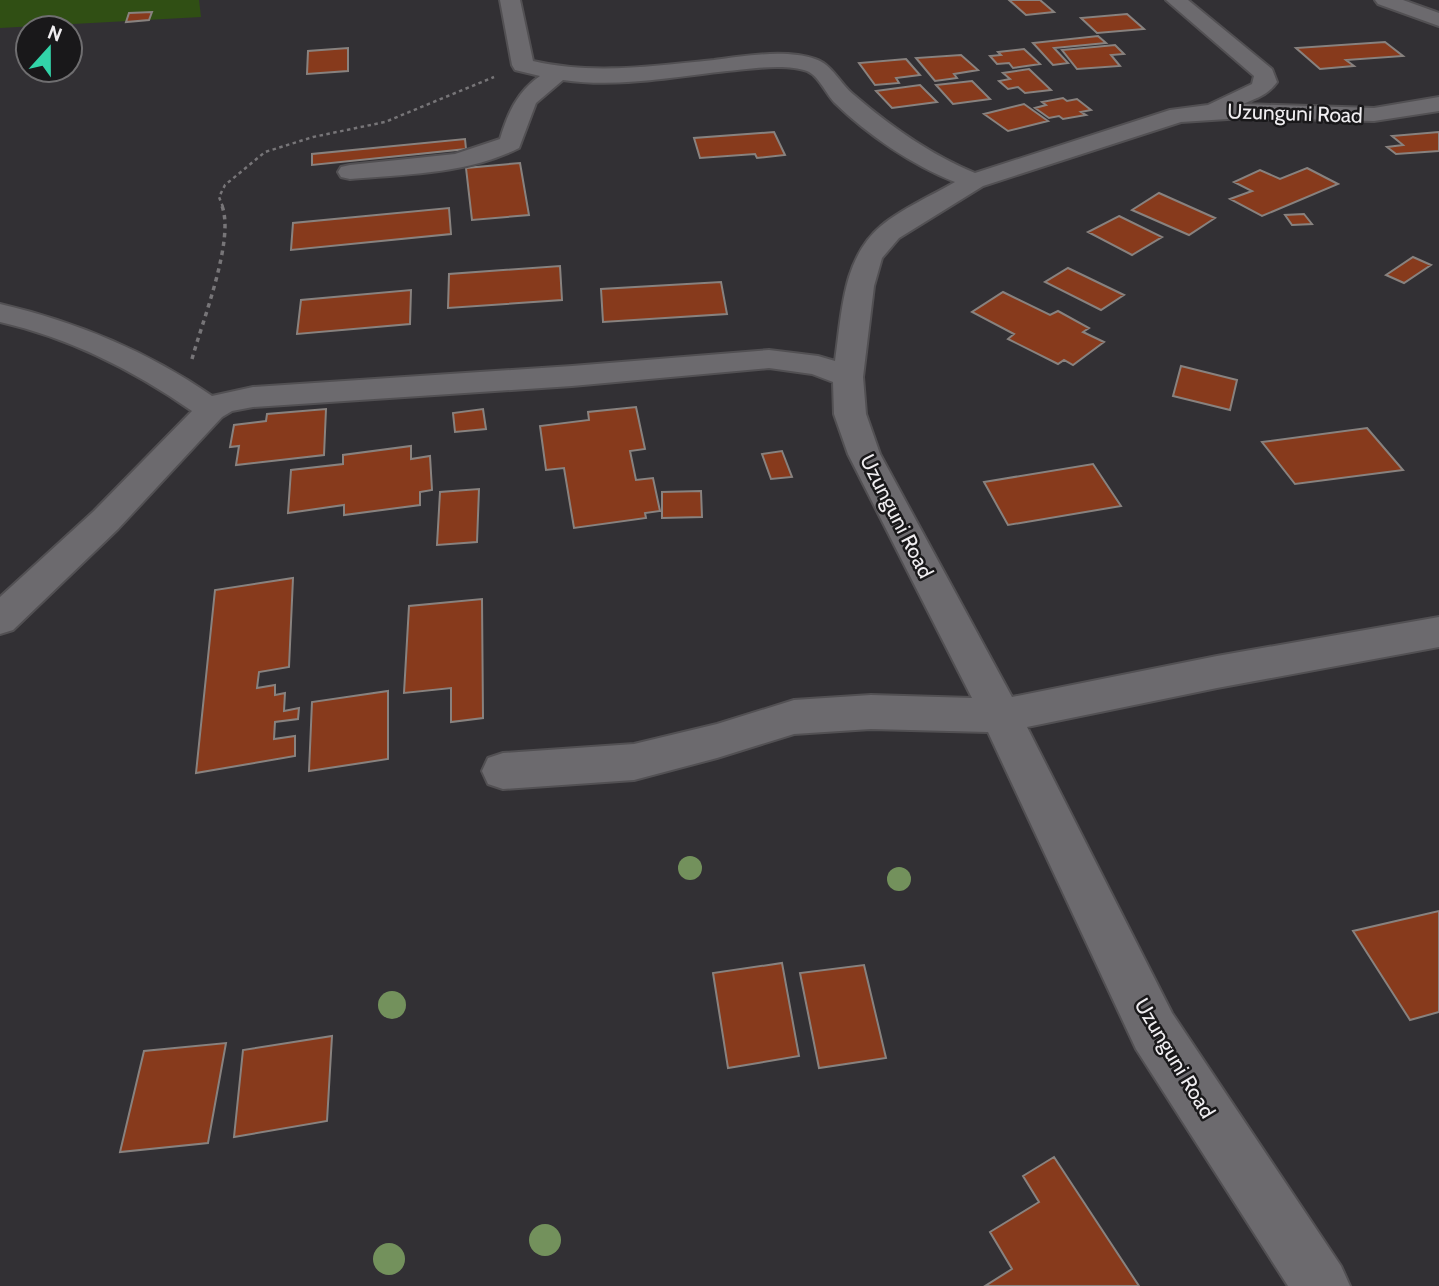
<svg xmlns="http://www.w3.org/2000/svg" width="1439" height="1286" viewBox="0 0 1439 1286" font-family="Cabin,sans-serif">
  <rect width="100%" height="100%" fill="#323034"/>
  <path fill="#304f14" d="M0 0H199L201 17 0 28Z"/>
  <path fill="#873a1c" stroke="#88827f" stroke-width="2" d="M1009 0H1040L1054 12 1026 15Z
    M152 12 149 20 126 22 129 13Z
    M1127 14 1144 29 1097 33 1081 18Z
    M1098 36 1106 43 1054 48 1068 63 1053 65 1033 43Z
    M1385 42 1403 56 1346 60 1354 66 1320 69 1296 48Z
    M1115 45 1124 54 1111 55 1120 66 1077 69 1062 50Z
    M348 48V71L307 74 308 51Z
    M1024 49 1040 64 1013 68 1009 63 997 64 990 56 1001 55 998 52Z
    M961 55 978 70 954 74 957 78 935 81 916 58Z
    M906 59 920 75 896 78 899 83 875 85 859 63Z
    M1029 69 1051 90 1025 93 1018 87 1008 89 999 81 1010 79 1003 73Z
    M972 81 990 99 953 104 936 85Z
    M920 85 937 102 892 108 876 91Z
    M1063 98 1067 101 1077 99 1091 110 1081 112 1086 115 1063 119 1059 116 1049 118 1035 108 1046 105 1042 102Z
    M1024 104 1048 121 1008 131 984 114Z
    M774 132 785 155 757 158 755 154 700 158 694 138Z
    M1439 132V151L1396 154 1387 147 1403 145 1392 136Z
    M465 139 466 149 312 165V154Z
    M520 163 529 215 472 220 466 168Z
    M1307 168 1338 184 1262 216 1230 199 1252 191 1234 182 1260 170 1280 179Z
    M1159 193 1215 218 1189 235 1132 210Z
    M449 208 451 234 291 250 293 223Z
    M1304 214 1312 224 1292 225 1285 215Z
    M1119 216 1162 237 1132 255 1088 232Z
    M1413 257 1431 265 1404 283 1386 275Z
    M560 266 562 300 448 308 449 274Z
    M1068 268 1124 295 1101 310 1045 282Z
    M721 282 727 314 603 322 601 289Z
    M411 290 410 324 297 334 301 300Z
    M1003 292 1050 315 1058 311 1089 328 1083 332 1104 342 1073 365 1064 360 1058 364 1008 339 1014 334 972 312Z
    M1181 366 1237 380 1230 410 1173 396Z
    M636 407 645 449 630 451 636 480 653 478 660 511 645 513 646 518 574 528 564 468 546 470 540 426 589 420 588 412Z
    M326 409 324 455 236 465 239 446 230 447 234 425 266 421 267 414Z
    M483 409 486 429 455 432 453 413Z
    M1367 428 1403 470 1295 484 1262 442Z
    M411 446V459L430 456 432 490 420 492V505L344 515V505L288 513 291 470 343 464V455Z
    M782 451 792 477 771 479 762 454Z
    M1093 464 1121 506 1008 525 984 482Z
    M479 489 477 542 437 545 440 492Z
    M701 491 702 517 662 518V492Z
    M293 578 289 667 259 672 257 688 275 685V695L285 693 284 711 299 708 298 719 275 722 274 739 295 736V756L196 773 215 590Z
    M482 599 483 718 451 722V688L404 693 409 606Z
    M388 691V759L309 771 312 702Z
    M1439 911V1012L1410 1020 1353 931Z
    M782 963 799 1056 728 1068 713 973Z
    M864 965 886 1058 819 1068 800 973Z
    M332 1036 327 1121 234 1137 243 1050Z
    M226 1043 208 1143 120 1152 144 1051Z
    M1054 1157 1139 1286H985L1012 1269 990 1232 1039 1202 1023 1176Z"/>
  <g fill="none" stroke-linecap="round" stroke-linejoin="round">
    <defs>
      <path id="minor" d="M500 0H520L533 61C594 75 652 66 714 60 744 56 786 49 815 59 833 65 840 84 854 95 890 126 931 155 975 173L1170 110 1208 105 1252 84 1254 76 1166 0H1188L1272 69 1277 82C1268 95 1257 98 1243 104L1374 108 1439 97V111L1374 121 1243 118 1181 122 983 186 899 238 882 258 874 286 863 377 866 414 880 454 1012 697 1217 656 1439 617V647L1217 688 1027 727 1172 1013 1341 1266 1350 1286H1288L1136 1049 988 732 871 729 794 734 717 758 634 780 503 789 488 784 482 771 488 758 503 753 634 744 717 724 794 700 871 695 972 698 848 454 834 414 833 382 812 374 769 368 572 386 253 407 232 411 222 417 118 529 13 630 0 634V597L94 511 192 411C133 370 70 338 0 322V304C77 322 147 351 212 396L253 387 572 366 769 350 818 356 835 361C842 314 842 259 881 226 901 209 931 196 955 182 912 165 868 135 835 103 826 94 819 76 807 71 786 63 749 69 727 71 673 77 617 88 563 80L536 103 519 148C467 174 407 174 350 179L341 177 338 172 341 167 350 165 455 154 500 139C508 113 517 92 540 76L515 70 512 65Z
        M1375 0H1403L1439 13V26L1378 4Z"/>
    </defs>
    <use href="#minor" stroke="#525053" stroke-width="4"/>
    <path stroke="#777578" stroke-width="2.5" stroke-dasharray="3.5 3.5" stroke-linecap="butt" d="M223 207 219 197 225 185 265 152 313 137 385 122 494 77"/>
    <path stroke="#777578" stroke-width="3.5" stroke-dasharray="4.5 4.5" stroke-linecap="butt" d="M192 359C202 322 235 240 222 206"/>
    <use href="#minor" fill="#6c6a6e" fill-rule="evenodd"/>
  </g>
  <g fill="#73915c">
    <circle cx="690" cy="868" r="12"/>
    <circle cx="899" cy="879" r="12"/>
    <circle cx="392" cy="1005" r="14"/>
    <circle cx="545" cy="1240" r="16"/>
    <circle cx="389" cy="1259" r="16"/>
  </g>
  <g text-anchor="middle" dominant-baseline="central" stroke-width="5" stroke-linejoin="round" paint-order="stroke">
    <g font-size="21" fill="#f0eef1" stroke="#19181a">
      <text transform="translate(1295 113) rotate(2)">Uzunguni Road</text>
      <text transform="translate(897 516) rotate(63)">Uzunguni Road</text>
      <text transform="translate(1175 1058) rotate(59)">Uzunguni Road</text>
    </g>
  </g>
  <g transform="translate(49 49) rotate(21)"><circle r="33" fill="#19181a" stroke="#6f6e70" stroke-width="2"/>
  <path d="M0-5L12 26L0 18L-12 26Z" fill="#32d4a9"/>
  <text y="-10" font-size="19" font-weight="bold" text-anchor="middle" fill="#f0eef1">N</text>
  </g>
</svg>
